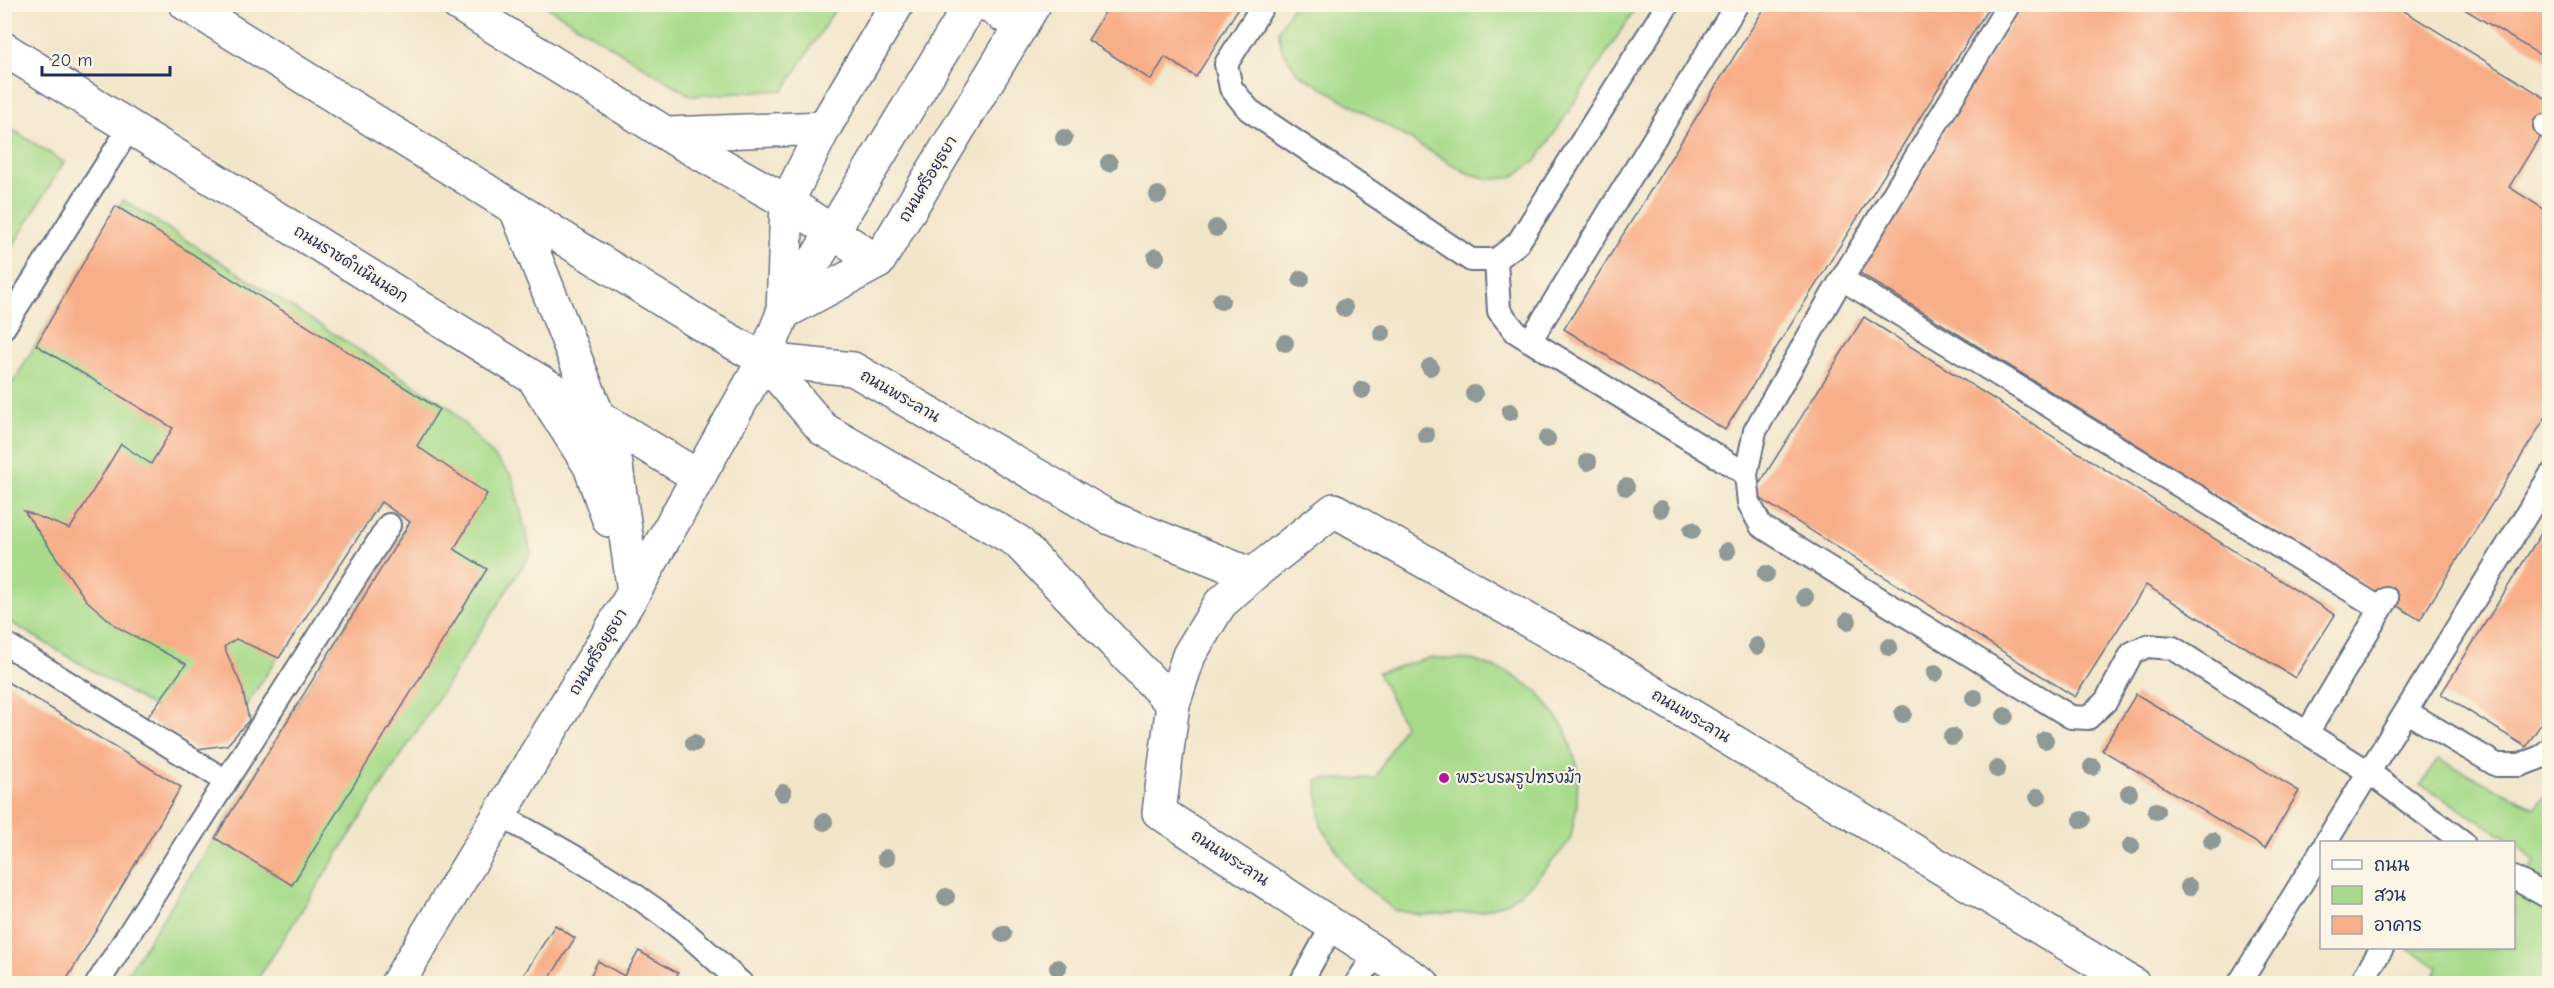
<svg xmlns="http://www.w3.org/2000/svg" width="2554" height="988" viewBox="0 0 2554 988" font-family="'Comic Neue','Playpen Sans Thai',sans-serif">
  <rect width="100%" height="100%" fill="#fcf5e5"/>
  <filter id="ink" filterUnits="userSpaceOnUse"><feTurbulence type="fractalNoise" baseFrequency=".0167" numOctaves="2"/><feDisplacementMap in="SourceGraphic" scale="12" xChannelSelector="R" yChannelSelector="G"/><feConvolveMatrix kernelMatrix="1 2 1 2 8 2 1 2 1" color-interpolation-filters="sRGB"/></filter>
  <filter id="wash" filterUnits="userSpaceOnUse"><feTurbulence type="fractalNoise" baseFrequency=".008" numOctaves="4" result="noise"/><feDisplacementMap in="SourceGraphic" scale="24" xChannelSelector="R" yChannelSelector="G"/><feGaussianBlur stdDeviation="1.35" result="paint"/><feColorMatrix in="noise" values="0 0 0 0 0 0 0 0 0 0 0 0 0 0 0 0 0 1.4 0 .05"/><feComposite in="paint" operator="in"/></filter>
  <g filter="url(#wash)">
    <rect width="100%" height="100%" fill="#f2e6ca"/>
    <path fill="#a7db8b" stroke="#618574" stroke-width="1.5" d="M544 5H838L784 90 691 96Z
      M1293 5V4L1638 5 1537 160 1511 178 1489 179 1467 173 1297 73 1282 49 1278 31Z
      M5 125 64 162 5 259Z
      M123 200 449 407 512 476 531 553 255 983H121L215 838 410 522 381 502 219 746 5 619 4 397Z
      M1429 658 1473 660 1509 673 1537 691 1565 728 1578 768 1577 806 1570 841 1534 882 1508 902 1479 912 1420 915 1394 910 1355 878 1321 826 1317 780 1375 778 1404 725 1378 673Z
      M2438 759 2535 808 2549 791V983H2431L2438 967 2407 948H2514V898L2535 862 2520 846 2421 785Z"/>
    <g id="blocks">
      <path fill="#f8ae88" d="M1110 4H1241L1196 77 1165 57 1151 80 1088 40Z
        M1767 4H1991L1725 430 1564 329Z
        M2021 4H2393L2550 101V120L2509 187 2550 213V410L2420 620 1858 272Z
        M2456 4H2550V61Z
        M116 206 439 409 417 446 487 494 454 549 487 569 292 885 215 838 410 522 381 502 279 658 236 639 224 647 242 687 249 720 227 745 196 749 147 718 186 664 117 627 86 600 24 511 70 529 121 444 151 464 173 428 36 345Z
        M1864 317 2335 615 2295 678 2146 585 2075 697 1753 494Z
        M2550 519V710L2526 747 2441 694Z
        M4 680 181 787 64 984H4Z
        M2136 694 2299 791 2265 848 2102 750Z
        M555 925 575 938 546 984H518Z
        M639 951 678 973 673 984H586L598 961 624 976Z"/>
    </g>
  </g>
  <g filter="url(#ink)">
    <use href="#blocks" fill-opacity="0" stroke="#666f84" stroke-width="1.5"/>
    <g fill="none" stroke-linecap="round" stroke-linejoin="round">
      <defs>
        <path id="service" d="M1264 4 1226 64 1231 88 1249 110 1471 260H1496L1518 243 1668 4
          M2009 4 1831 297 1755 431 1746 474 1749 503 1761 526 2071 717 2088 718 2106 701 2132 653 2147 646 2173 648 2370 773 2463 842
          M2545 126 2550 129
          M1496 260 1499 311 1516 332 1746 474
          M1842 279 2381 609
          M4 327 130 127
          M1530 341 1737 4
          M4 643 226 781
          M2407 712 2497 765H2520L2541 757 2550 749
          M2307 733 2387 599
          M499 815C561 848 621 882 676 925 699 943 720 964 742 984
          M2326 842 2550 476
          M2514 878 2550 898
          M97 984 389 525
          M1300 984 1333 925
          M1356 984 1376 953
          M2239 984 2322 850
          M2360 984 2382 948"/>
        <path id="minor" d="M764 360 853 369 1110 518 1252 575 1334 510 1614 669 2133 984
          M764 360 823 429 1017 541 1173 704 1159 812 1423 984
          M1173 704 1189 655 1220 604 1252 575"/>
        <path id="secondary" d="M186 4 701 324 764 360
          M458 4 675 139 787 202 878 262
          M987 4 1021 27
          M4 49 534 378 699 477
          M668 134 824 128
          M516 209 615 459 634 592
          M783 312 787 202 824 128 897 4
          M783 313 878 262 1034 4
          M537 383 590 466 609 520
          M397 984 634 592 764 360 783 313 971 4"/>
      </defs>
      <use href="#service" stroke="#666f84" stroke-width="26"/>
      <use href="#minor" stroke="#666f84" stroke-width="36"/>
      <use href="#secondary" stroke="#666f84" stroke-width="36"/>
      <use href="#service" stroke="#fff" stroke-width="22"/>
      <use href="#minor" stroke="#fff" stroke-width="33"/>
      <use href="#secondary" stroke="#fff" stroke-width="33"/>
    </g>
    <g fill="#8f9995">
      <circle cx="1064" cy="138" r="9"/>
      <circle cx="1109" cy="163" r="9"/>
      <circle cx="1158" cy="195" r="9"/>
      <circle cx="1216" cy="228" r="9"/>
      <circle cx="1156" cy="257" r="9"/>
      <circle cx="1301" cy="279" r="9"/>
      <circle cx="1221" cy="301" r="9"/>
      <circle cx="1344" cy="308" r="9"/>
      <circle cx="1382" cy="333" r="9"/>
      <circle cx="1285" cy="343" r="9"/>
      <circle cx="1430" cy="367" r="9"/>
      <circle cx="1362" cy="390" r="9"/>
      <circle cx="1474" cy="394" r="9"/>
      <circle cx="1510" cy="412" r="9"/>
      <circle cx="1426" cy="435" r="9"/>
      <circle cx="1547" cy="439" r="9"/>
      <circle cx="1588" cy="462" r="9"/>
      <circle cx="1626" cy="487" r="9"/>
      <circle cx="1661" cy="509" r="9"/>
      <circle cx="1692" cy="530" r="9"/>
      <circle cx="1727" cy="551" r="9"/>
      <circle cx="1766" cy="574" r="9"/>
      <circle cx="1805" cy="597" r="9"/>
      <circle cx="1848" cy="621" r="9"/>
      <circle cx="1757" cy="646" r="9"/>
      <circle cx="1889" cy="647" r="9"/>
      <circle cx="1935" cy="673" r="9"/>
      <circle cx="1974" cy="698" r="9"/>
      <circle cx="1903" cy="714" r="9"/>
      <circle cx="2005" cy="716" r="9"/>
      <circle cx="1952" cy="737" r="9"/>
      <circle cx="2045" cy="740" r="9"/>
      <circle cx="694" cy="743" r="9"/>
      <circle cx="2092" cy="767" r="9"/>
      <circle cx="1997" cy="769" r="9"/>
      <circle cx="783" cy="793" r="9"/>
      <circle cx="2129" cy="793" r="9"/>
      <circle cx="2038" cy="797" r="9"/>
      <circle cx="2156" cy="811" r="9"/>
      <circle cx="2082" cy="820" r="9"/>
      <circle cx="824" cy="822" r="9"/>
      <circle cx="2212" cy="841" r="9"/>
      <circle cx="2131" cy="846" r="9"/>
      <circle cx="886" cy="858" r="9"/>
      <circle cx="2189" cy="887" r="9"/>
      <circle cx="946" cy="897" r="9"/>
      <circle cx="1003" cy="934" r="9"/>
      <circle cx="1058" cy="968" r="9"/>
    </g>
  </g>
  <circle fill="#b5179e" stroke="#fcf5e5" stroke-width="2" cx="1444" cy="778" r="6"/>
  <g text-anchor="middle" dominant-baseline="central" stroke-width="4.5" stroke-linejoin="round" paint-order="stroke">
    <g font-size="16" fill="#1b2f5e" stroke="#fcf5e5">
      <text transform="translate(928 179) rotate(-59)">ถนนศรีอยุธยา</text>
      <text transform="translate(351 264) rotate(32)">ถนนราชดำเนินนอก</text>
      <text transform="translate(900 396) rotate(30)">ถนนพระลาน</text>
      <text transform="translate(598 652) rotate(-59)">ถนนศรีอยุธยา</text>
      <text transform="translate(1691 716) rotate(31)">ถนนพระลาน</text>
      <text transform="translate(1230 858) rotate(33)">ถนนพระลาน</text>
    </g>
    <g font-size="16" fill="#1b2f5e" stroke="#fcf5e5" text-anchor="start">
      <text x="1456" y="778">พระบรมรูปทรงม้า</text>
    </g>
  </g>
  <rect width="2554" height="988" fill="none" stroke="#fcf5e5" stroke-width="24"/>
  <rect x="2320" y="841" width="195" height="108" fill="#fcf5e5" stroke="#a2a6af" stroke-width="1.5"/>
  <rect x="2332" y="860" width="30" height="9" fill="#ffffff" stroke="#a2a6af" stroke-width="1.5"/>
  <text x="2374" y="871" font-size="18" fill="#1b2f5e">ถนน</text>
  <rect x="2332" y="886" width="30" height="18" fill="#a7db8b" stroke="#a2a6af" stroke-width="1.5"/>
  <text x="2374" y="901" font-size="18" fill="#1b2f5e">สวน</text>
  <rect x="2332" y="916" width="30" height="18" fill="#f8ae88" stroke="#a2a6af" stroke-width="1.5"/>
  <text x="2374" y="931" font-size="18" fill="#1b2f5e">อาคาร</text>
  <path d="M42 66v9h128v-9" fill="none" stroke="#1b2f5e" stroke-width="3"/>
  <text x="51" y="66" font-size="18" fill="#1b2f5e" stroke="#fcf5e5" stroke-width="4.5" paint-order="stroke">20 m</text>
</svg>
